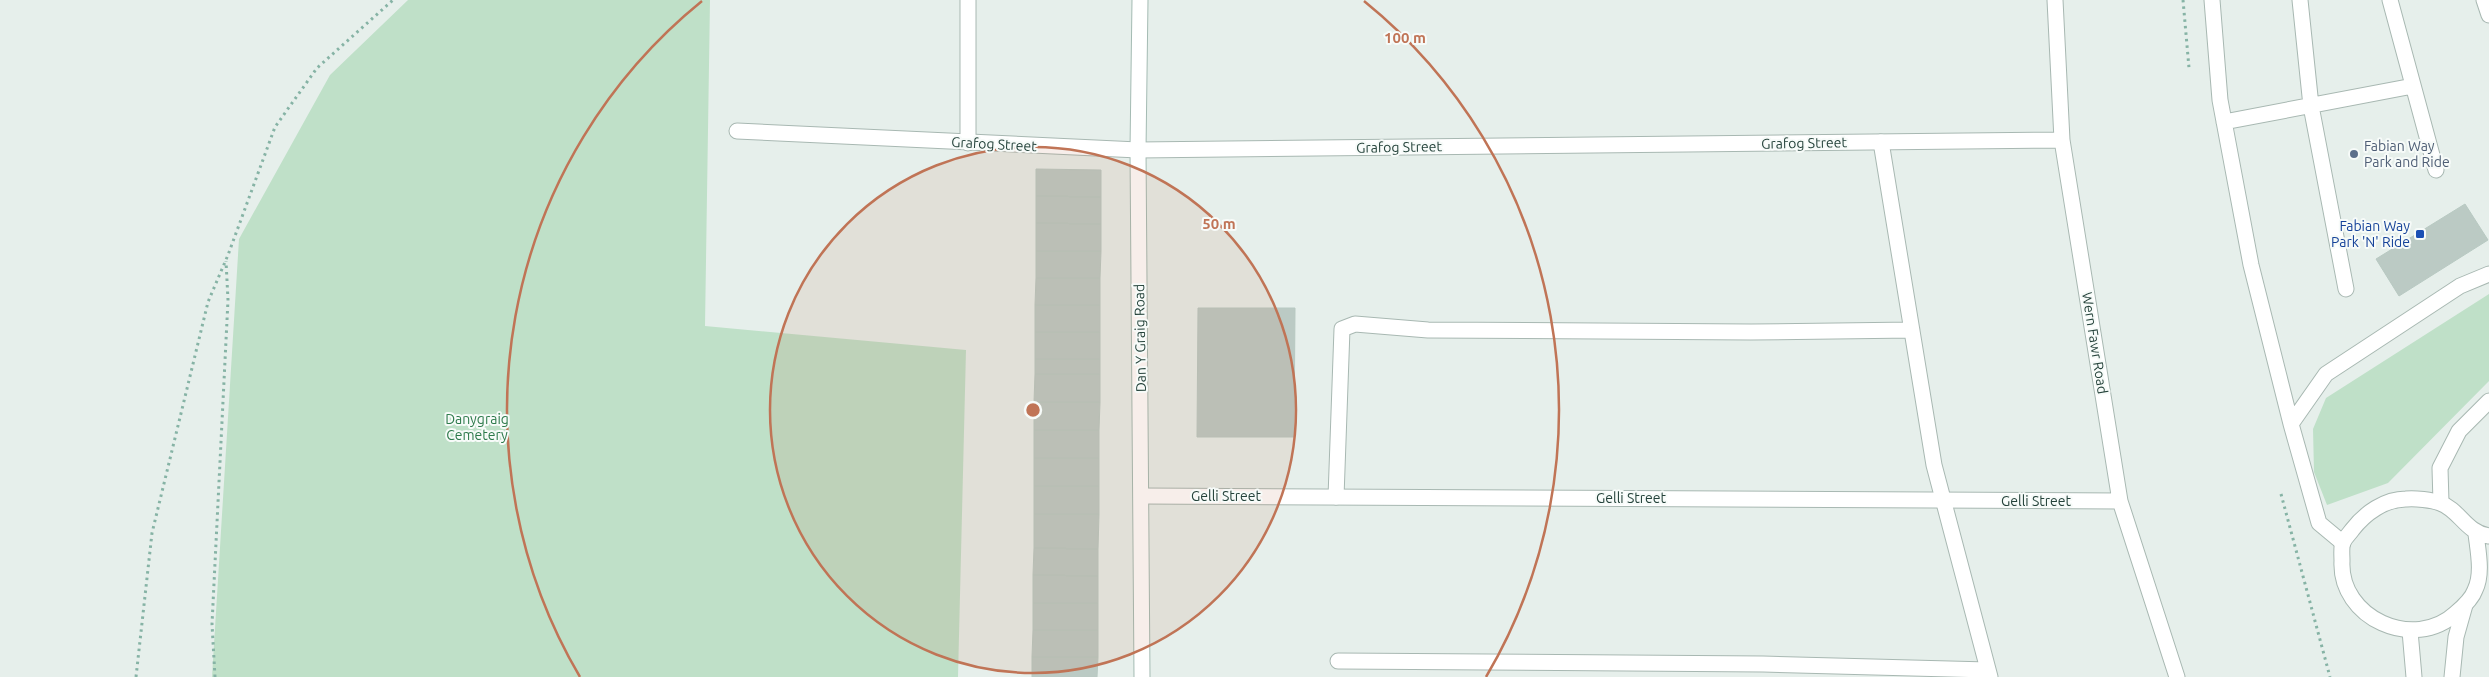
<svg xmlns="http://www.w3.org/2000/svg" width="2489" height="677" viewBox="0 0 2489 677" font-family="Ubuntu,sans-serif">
  <rect width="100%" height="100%" fill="#e6efeb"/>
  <path fill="#bfe0c8" d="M408 0H710L705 326 966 350 958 677H212L239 239 330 75Z
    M2489 294V381L2388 483 2327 505 2314 472 2313 429 2326 398Z"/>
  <path fill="#bbcac4" stroke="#b8c9c2" d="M1036 169 1101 170V197L1036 196Z
    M1036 196 1101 197V224L1036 223Z
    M2465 204 2488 240 2399 296 2376 259Z
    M1036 223 1101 224V251H1036Z
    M1036 251H1101L1100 278H1036Z
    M1036 278H1100V305H1035Z
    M1035 305H1100V332H1035Z
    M1198 308H1295L1294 437H1197Z
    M1035 332H1100V359H1035Z
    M1035 359H1100V374H1035Z
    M1035 374H1100V402H1034Z
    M1034 402H1100L1099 430H1034Z
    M1034 430H1099V458H1034Z
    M1034 458H1099V486H1034Z
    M1034 486H1099V514H1034Z
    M1034 514H1099L1098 549 1034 548Z
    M1034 548 1098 549V576L1033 575Z
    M1033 575 1098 576V603H1033Z
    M1033 603H1098V630H1033Z
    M1033 630H1098V657H1032Z
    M1032 657H1098L1097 677H1032Z"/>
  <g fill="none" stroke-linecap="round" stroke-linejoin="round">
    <defs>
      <path id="lane" d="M2212 0 2220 100 2251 265 2291 424 2319 523 2343 543
        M2300 0 2311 106 2346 289
        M2390 0 2436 170
        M2484 0 2489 15
        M2224 122 2413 86
        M1881 142 1934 465 1990 677
        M968 143V0
        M2291 424 2326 374 2460 286 2489 274
        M1336 497 1342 329 1355 324 1428 330 1751 332 1912 330
        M2441 503 2440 468 2459 431 2489 401
        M2410 631 2414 677
        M1338 661 1763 664 1988 670
        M2452 677 2456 637 2465 605"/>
      <path id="street" d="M2055 0 2062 140 2120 501 2177 677
        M737 131 1138 150 2062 140
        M1142 496 2120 501
        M2476 534C2478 551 2483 574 2475 590 2472 599 2463 607 2456 613 2414 652 2339 618 2342 561 2342 555 2341 547 2343 542 2345 538 2350 533 2352 530 2365 513 2385 499 2406 499 2415 498 2432 500 2440 503 2460 510 2465 532 2489 536"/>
      <path id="secondary" d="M1140 0 1138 150 1142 677"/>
    </defs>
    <use href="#lane" stroke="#a8b8b2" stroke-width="17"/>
    <use href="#street" stroke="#a8b8b2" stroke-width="17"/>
    <use href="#secondary" stroke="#a4bbb3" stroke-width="17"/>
    <path stroke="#86b3a5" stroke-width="3" stroke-dasharray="2.5 4" stroke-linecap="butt" d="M2183 0 2189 68
      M2281 494 2330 677
      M136 677 152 533 208 302 228 255 275 127 317 68 393 0
      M215 677 212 624 228 300 226 261"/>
    <use href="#lane" stroke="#fff" stroke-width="15"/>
    <use href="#street" stroke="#fff" stroke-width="15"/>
    <use href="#secondary" stroke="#fff" stroke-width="15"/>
  </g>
  <circle cx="1033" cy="410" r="263" fill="#c07456" fill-opacity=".12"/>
  <g fill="none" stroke="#c07456" stroke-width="2.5">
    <circle cx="1033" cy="410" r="263"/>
    <path d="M580 677A526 526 0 0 1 702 1M1364 1A526 526 0 0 1 1486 677"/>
  </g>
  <circle fill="#5c6f8a" stroke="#f7fbf9" stroke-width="2" cx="2354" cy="154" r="5"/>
  <rect fill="#1a4fb4" stroke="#f7fbf9" stroke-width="2" x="2415" y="229" width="10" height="10" rx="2.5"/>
  <g text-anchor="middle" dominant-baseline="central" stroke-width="4" stroke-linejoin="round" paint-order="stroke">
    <g font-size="14" fill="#24423a" stroke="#f7fbf9">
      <text transform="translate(1804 143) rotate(-1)">Grafog Street</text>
      <text transform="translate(994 144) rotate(3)">Grafog Street</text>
      <text transform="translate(1399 147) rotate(-1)">Grafog Street</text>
      <text transform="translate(1140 338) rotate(-91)">Dan Y Graig Road</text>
      <text transform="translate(2095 343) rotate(81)">Wern Fawr Road</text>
      <text x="1226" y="496">Gelli Street</text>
      <text x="1631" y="498">Gelli Street</text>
      <text x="2036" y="501">Gelli Street</text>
    </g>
    <g font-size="14" fill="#4e5e75" stroke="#f7fbf9" text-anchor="start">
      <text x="2364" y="146">Fabian Way<tspan x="2364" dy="16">Park and Ride</tspan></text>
    </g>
    <g font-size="14" fill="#164399" stroke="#f7fbf9" text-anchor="end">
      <text x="2410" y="226">Fabian Way<tspan x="2410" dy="16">Park 'N' Ride</tspan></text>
    </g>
    <g font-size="14" fill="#2d7a4b" stroke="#f7fbf9">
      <text x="477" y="419">Danygraig<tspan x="477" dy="16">Cemetery</tspan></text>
    </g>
  </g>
  <circle cx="1033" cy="410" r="8" fill="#c07456" stroke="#f7fbf9" stroke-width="2.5"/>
  <g font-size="15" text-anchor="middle" font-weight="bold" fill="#c07456" stroke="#f7fbf9" stroke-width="4" stroke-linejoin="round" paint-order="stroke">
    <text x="1405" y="43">100 m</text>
    <text x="1219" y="229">50 m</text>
  </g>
</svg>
